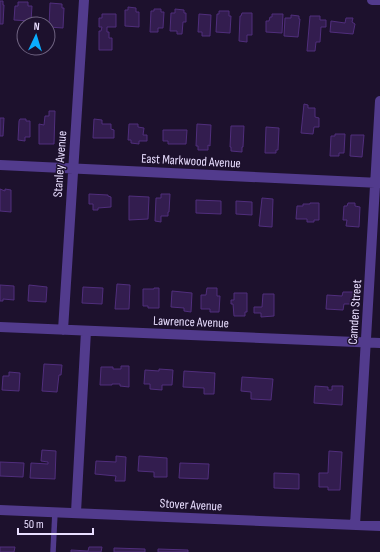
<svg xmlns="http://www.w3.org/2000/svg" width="380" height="552" viewBox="0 0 380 552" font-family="'Sofia Sans Condensed',sans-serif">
  <rect width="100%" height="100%" fill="#1d112d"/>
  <path fill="#331d4f" stroke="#502e7c" d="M0 1H3V5H4L3 24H0Z
    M18 2H28V6H32L31 21 14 20 15 6H18Z
    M50 3 62 4V8H64L63 28 49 27Z
    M128 7 136 8V12H139V27L125 26V10H128Z
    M154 9H161V12H164L163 28H158V32H150L151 11H154Z
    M175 9 184 10V13H186V22H183L182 34H177V31H170L171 13H175Z
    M219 11H229V16H231L230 33 216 32 217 14H219Z
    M242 13H252V35H247V42L239 41 240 16H241Z
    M102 14H116V27H107V32H109V38H112V50H99V31H101L102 27H99V18H102Z
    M199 14 211 15 210 36H202V32H198Z
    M272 14H283L282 33 266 32V21H269L270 17H272Z
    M291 15 299 16V19H300L298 37 284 36 285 18H291Z
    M310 16H320V20H326V27H321L320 42H316L315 51H307Z
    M346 18H353L352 22 355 24 353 34 330 32 331 21 345 23Z
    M304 104 308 105V108H315V117L319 118V127H314L313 134 301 133Z
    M49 111H55L54 144H39V124L44 125 45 116H49Z
    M0 118H4L3 136H0Z
    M20 119H26V121H30V137H25V141L18 140 19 121Z
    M94 119 102 120V124H111V129L114 130V138H93Z
    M129 124H138V127L144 128 143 135H147V141H139V144L131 143V140H128Z
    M197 124 211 125 210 146 208 145V150H198V146H196Z
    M231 126H244L243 147H242V152L231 151V147H230Z
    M266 127 279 128 278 150H276V153H265Z
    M163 130H187L186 144H168V141H163Z
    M335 134H345L344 153H339V156H330L331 136H335Z
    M351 135H364L362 157 350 156Z
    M0 189 5 191V189L11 190V212L0 211Z
    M89 194 108 195V196L111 197V207L98 208V210H93V204H89Z
    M161 194H170L169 212H168V216H161V222L155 221 156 198H161Z
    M129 196 149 197 148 219 129 220Z
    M262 198 273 199 272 227 259 226Z
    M196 200 221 201V214L196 213Z
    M236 201 252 202V215L236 214Z
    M310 203H319V220H314V222H307V219H296L297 206H303V204H310Z
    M348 203H355V206L360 207 359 227 346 226 347 220H343L344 206H347Z
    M117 284 130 285 129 309H115Z
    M0 285 14 286V300L3 299V301H0Z
    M29 285 47 287 46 302 28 301Z
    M83 287 103 288 102 304 82 303Z
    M154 288H159V308H148V306H143V289H154Z
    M207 288H217V296H220L219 312H210V309H201V295H206Z
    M172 291 192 293 191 312 184 311V308L171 307Z
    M343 292H355L354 304H344L343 310 326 309 327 295 342 296Z
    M234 293H247V312H245V316H234L233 304H231V300H234Z
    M263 294H274V316L261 317V313H254V307H262Z
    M44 364 62 365 61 375H59L57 392 42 391Z
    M121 366H129V387L120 386V384H112V385H100L101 367H113V369H121Z
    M159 369 173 370 172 385H162V390L150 389V384H144L145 370 159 371Z
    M184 371 215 373 214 394H204V388L183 387Z
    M9 372 20 373 19 391 2 390 3 376H9Z
    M242 377 273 379 271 400 251 399V392L241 391Z
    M315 386 328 387V390H332V386H343L342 405 314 403Z
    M42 450 56 451 55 479 30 478 31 463 48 464V462L41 461Z
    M329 451 342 452 340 490H328V487H319V473H328Z
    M116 456 126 457 125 481H115L116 476 95 474 96 461 116 462Z
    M139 456 167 458V477H154V472L138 471Z
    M0 462 24 463 23 477 0 476Z
    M180 463 209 464 208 479 179 478Z
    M274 473 299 474V489L274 488Z
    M0 547H15L14 552H0Z
    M89 547H102L101 552H71V550L88 551Z
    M114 548 145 549V552H114Z
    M158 549 188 550V552H158Z"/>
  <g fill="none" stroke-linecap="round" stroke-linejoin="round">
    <path stroke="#523b8d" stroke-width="5.5" d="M53 552 55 512"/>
    <path stroke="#523b8d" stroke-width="10" d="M372 0H380
      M0 165 380 183
      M0 327 380 343
      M63 330 84 0
      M0 510 380 526
      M76 512 86 331
      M355 525 380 101"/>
  </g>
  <g text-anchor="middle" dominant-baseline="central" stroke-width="3" stroke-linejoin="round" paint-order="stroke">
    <g font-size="13" fill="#e9deff" stroke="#1d112d">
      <text transform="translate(191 161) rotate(3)">East Markwood Avenue</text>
      <text transform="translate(60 164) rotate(-86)">Stanley Avenue</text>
      <text transform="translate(355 312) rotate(-86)">Camden Street</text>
      <text transform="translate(191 322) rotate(2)">Lawrence Avenue</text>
      <text transform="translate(191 505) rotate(3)">Stover Avenue</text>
    </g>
  </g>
  <g transform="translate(36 36) rotate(4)"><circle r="19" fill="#1d112d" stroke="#6f6381"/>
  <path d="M0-3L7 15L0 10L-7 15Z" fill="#0aadff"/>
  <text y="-6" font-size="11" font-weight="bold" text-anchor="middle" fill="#e9deff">N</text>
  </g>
  <path d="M18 528v6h75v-6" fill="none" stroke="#e9deff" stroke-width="2"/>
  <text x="24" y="528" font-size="12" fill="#e9deff" stroke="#1d112d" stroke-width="3" paint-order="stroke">50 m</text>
</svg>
